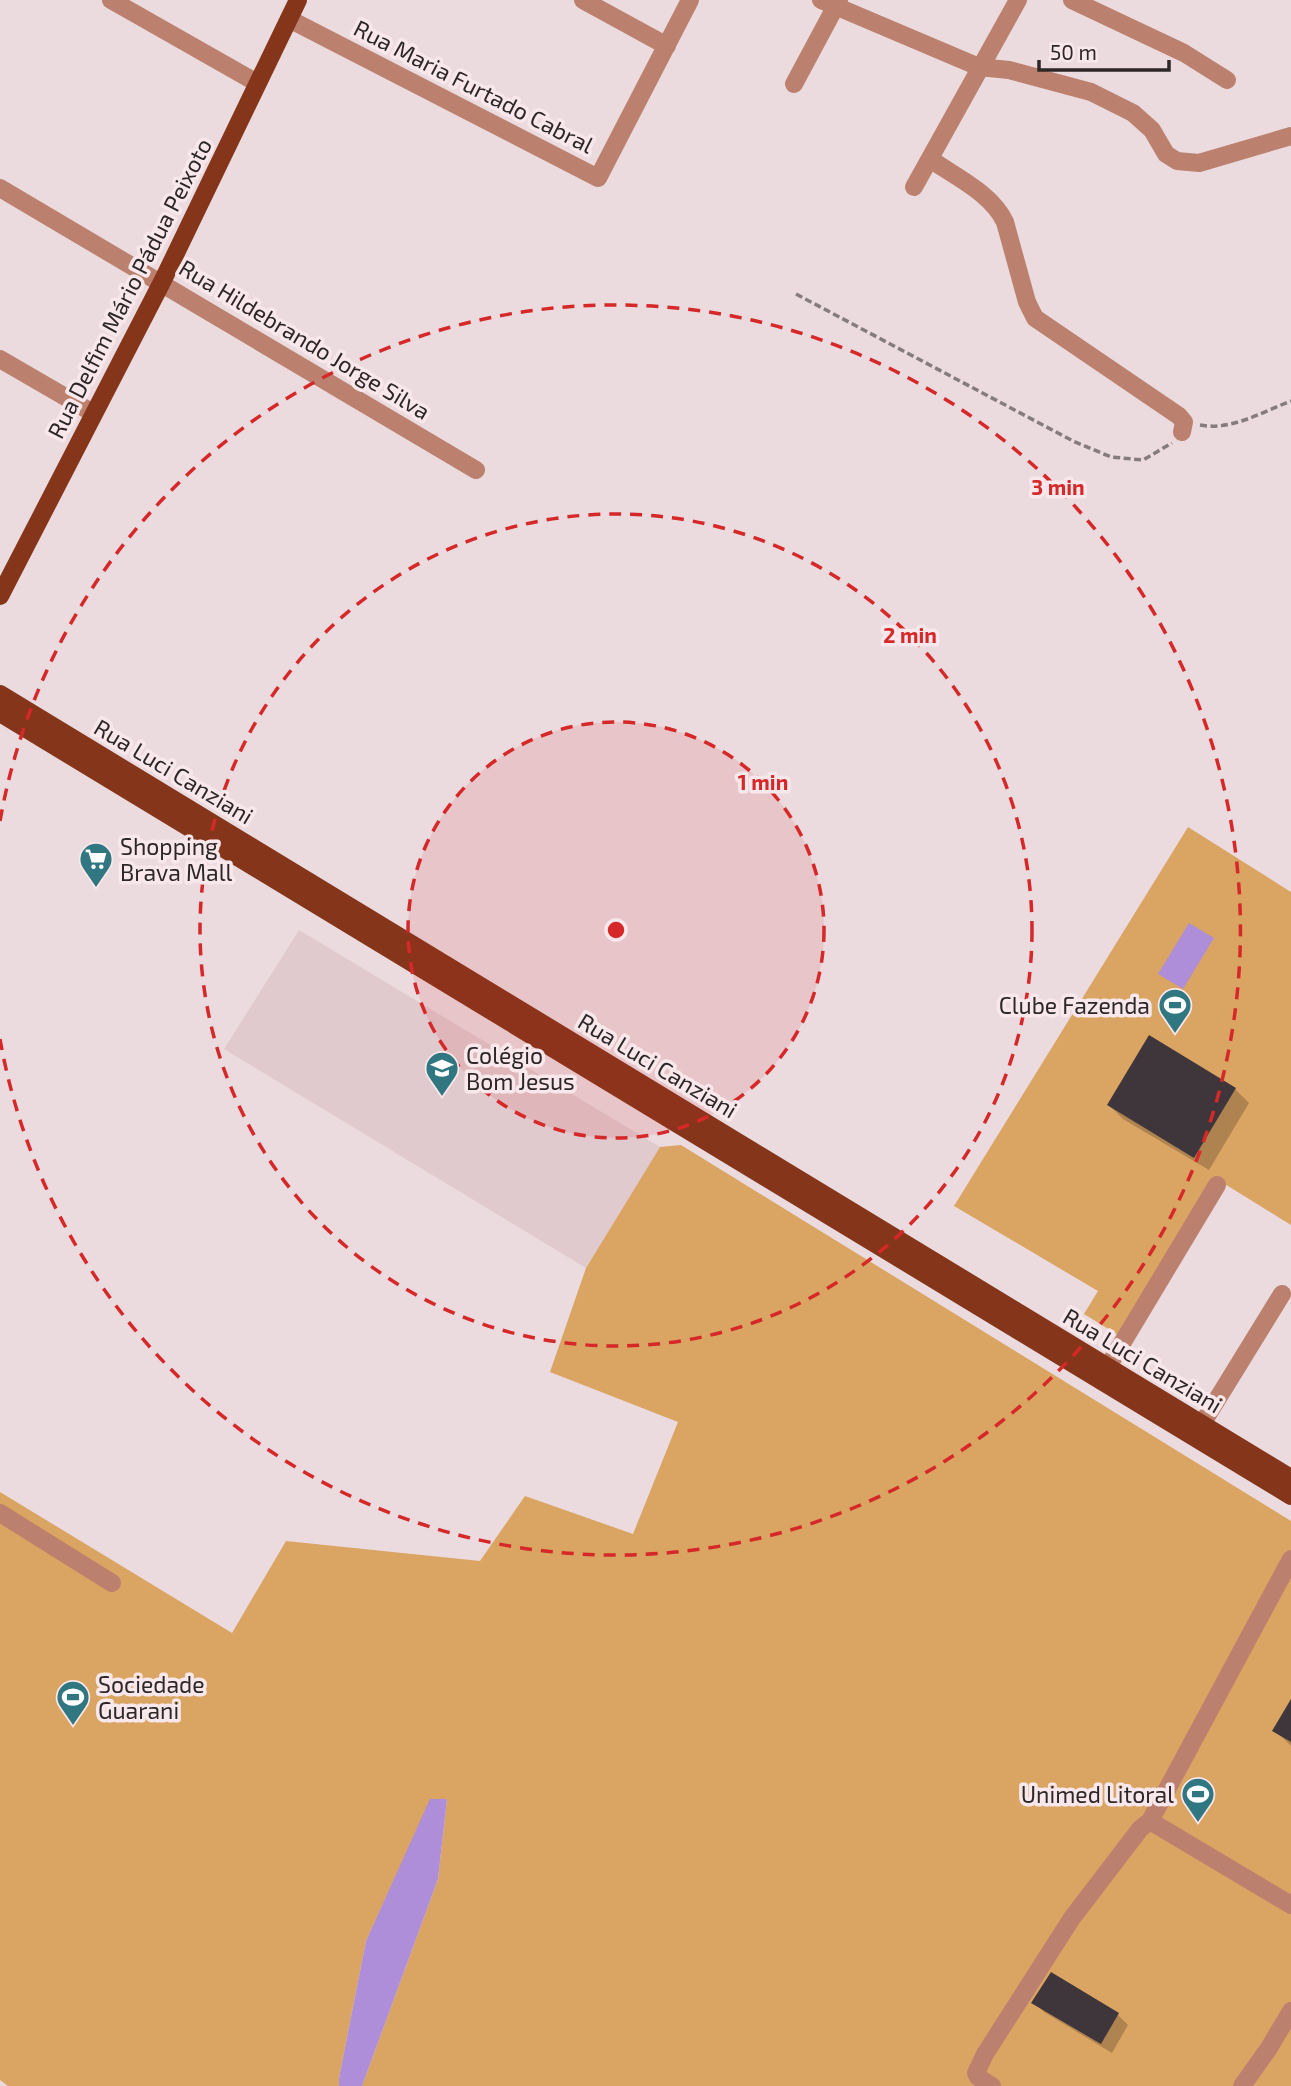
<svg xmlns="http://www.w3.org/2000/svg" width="1291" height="2086" viewBox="0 0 1291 2086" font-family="'Exo 2',sans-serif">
  <rect width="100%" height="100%" fill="#ebdbde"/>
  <path fill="#e1cace" d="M299 930 660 1147 586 1268 224 1049Z"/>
  <path fill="#daa463" d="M1188 827 1291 892V1225L1215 1178 1118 1335 1084 1314 1098 1291 954 1206Z
    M681 1145 1291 1521V2086H362L438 1879 447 1799H431L366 1941 339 2078V2086H8L0 2080V1492L232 1633 286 1541 480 1561 525 1496 633 1534 678 1422 550 1372 586 1268 660 1147Z"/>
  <path fill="#ae8dd9" d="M1189 923 1214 938 1183 989 1158 974Z
    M430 1799H447L438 1879 362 2086H339V2078L366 1941Z"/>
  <path fill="#0003" d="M1235 1089 1249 1103 1209 1170 1123 1119 1109 1105Z
    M1291 1703V1746L1275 1730Z
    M1051 1975 1118 2015 1128 2025 1112 2053 1044 2012 1034 2002Z"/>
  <path fill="#3f363c" d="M1149 1035 1236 1088 1194 1158 1107 1105Z
    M1291 1699V1742L1272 1731Z
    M1051 1972 1119 2013 1101 2044 1031 2003Z"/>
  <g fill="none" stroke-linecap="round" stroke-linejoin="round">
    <path stroke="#867c7e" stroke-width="3.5" stroke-dasharray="7 3.5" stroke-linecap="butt" d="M796 294 1073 441 1111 457 1143 460 1172 443
      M1200 425C1231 431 1262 412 1291 401"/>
    <path stroke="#bb816e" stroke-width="18" d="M111 0 257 83
      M583 0 667 46
      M821 0 979 67 1009 70 1091 92 1133 113 1152 130 1166 154 1177 161 1199 163 1291 136
      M1072 0 1184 53 1227 80
      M289 19 598 178 690 0
      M794 84 839 0
      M930 159C956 177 991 193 1005 222L1027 302 1035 318 1179 416 1184 422 1182 432
      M914 187 1018 0
      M0 188 476 470
      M0 359 93 413
      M1100 1380 1217 1185
      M1202 1424 1282 1294
      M0 1513 112 1583
      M1150 1821 1291 1559
      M992 2086 978 2077 976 2073 985 2054 1072 1918 1140 1829 1150 1821 1291 1905
      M1242 2086 1269 2048 1291 2011"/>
    <path stroke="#85351a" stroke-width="18" d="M0 596 162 282 298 0
      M0 694 1291 1478
      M0 713 1291 1496"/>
  </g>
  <circle cx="616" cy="930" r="208" fill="#d62828" fill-opacity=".12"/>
  <g fill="none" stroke="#d62828" stroke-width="3.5" stroke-dasharray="12 9">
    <circle cx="616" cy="930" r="208"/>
    <circle cx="616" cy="930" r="416"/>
    <path d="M0 821A625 625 0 1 1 0 1039"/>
  </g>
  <defs>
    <symbol id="supermarket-pin" viewBox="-11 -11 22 30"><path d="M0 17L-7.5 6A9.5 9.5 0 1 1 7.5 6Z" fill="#307782" stroke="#f8e8eb"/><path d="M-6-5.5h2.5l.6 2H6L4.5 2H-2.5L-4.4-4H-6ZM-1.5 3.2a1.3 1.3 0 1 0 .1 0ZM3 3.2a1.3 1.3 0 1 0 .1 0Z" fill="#fff"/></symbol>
    <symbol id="stadium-pin" viewBox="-11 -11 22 30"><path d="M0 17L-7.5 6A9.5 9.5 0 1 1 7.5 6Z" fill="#307782" stroke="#f8e8eb"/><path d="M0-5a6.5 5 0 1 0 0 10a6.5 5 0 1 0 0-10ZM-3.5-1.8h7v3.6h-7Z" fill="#fff"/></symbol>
    <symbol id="school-pin" viewBox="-11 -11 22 30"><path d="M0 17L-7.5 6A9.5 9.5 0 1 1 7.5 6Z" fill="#307782" stroke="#f8e8eb"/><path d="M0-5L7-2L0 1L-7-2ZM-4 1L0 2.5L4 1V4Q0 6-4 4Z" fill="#fff"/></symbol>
  </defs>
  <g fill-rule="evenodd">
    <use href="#supermarket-pin" x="77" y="840" width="38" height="52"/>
    <use href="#stadium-pin" x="1156" y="986" width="38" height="52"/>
    <use href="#school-pin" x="423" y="1049" width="38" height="52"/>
    <use href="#stadium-pin" x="54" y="1678" width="38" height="52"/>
    <use href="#stadium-pin" x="1179" y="1775" width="38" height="52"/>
  </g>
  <g text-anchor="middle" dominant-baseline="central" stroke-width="7" stroke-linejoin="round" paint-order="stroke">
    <g font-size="23" fill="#2d2728" stroke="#f8e8eb">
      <text transform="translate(474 86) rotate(27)">Rua Maria Furtado Cabral</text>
      <text transform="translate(129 288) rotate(-63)">Rua Delfim Mário Pádua Peixoto</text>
      <text transform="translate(305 339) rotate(31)">Rua Hildebrando Jorge Silva</text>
      <text transform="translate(174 771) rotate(31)">Rua Luci Canziani</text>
      <text transform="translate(658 1065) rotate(31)">Rua Luci Canziani</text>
      <text transform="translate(1143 1360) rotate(31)">Rua Luci Canziani</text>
    </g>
    <g font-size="23" fill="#2d2728" stroke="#f8e8eb" text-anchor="start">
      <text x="120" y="846">Shopping<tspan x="120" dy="26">Brava Mall</tspan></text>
      <text x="1150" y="1005" text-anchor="end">Clube Fazenda</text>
      <text x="466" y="1055">Colégio<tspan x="466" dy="26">Bom Jesus</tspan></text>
      <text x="98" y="1684">Sociedade<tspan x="98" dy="26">Guarani</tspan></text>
      <text x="1174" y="1794" text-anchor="end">Unimed Litoral</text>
    </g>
  </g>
  <circle cx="616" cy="930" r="10" fill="#d62828" stroke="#f8e8eb" stroke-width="3.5"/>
  <g font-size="21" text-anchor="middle" font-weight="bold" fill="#d62828" stroke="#f8e8eb" stroke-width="7" stroke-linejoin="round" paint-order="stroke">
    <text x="1058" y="495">3 min</text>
    <text x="910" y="643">2 min</text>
    <text x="763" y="790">1 min</text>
  </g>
  <path d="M1039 60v10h130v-10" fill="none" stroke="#2d2728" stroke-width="3.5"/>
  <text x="1050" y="60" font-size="21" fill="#2d2728" stroke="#f8e8eb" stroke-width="5" paint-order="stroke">50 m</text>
</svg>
